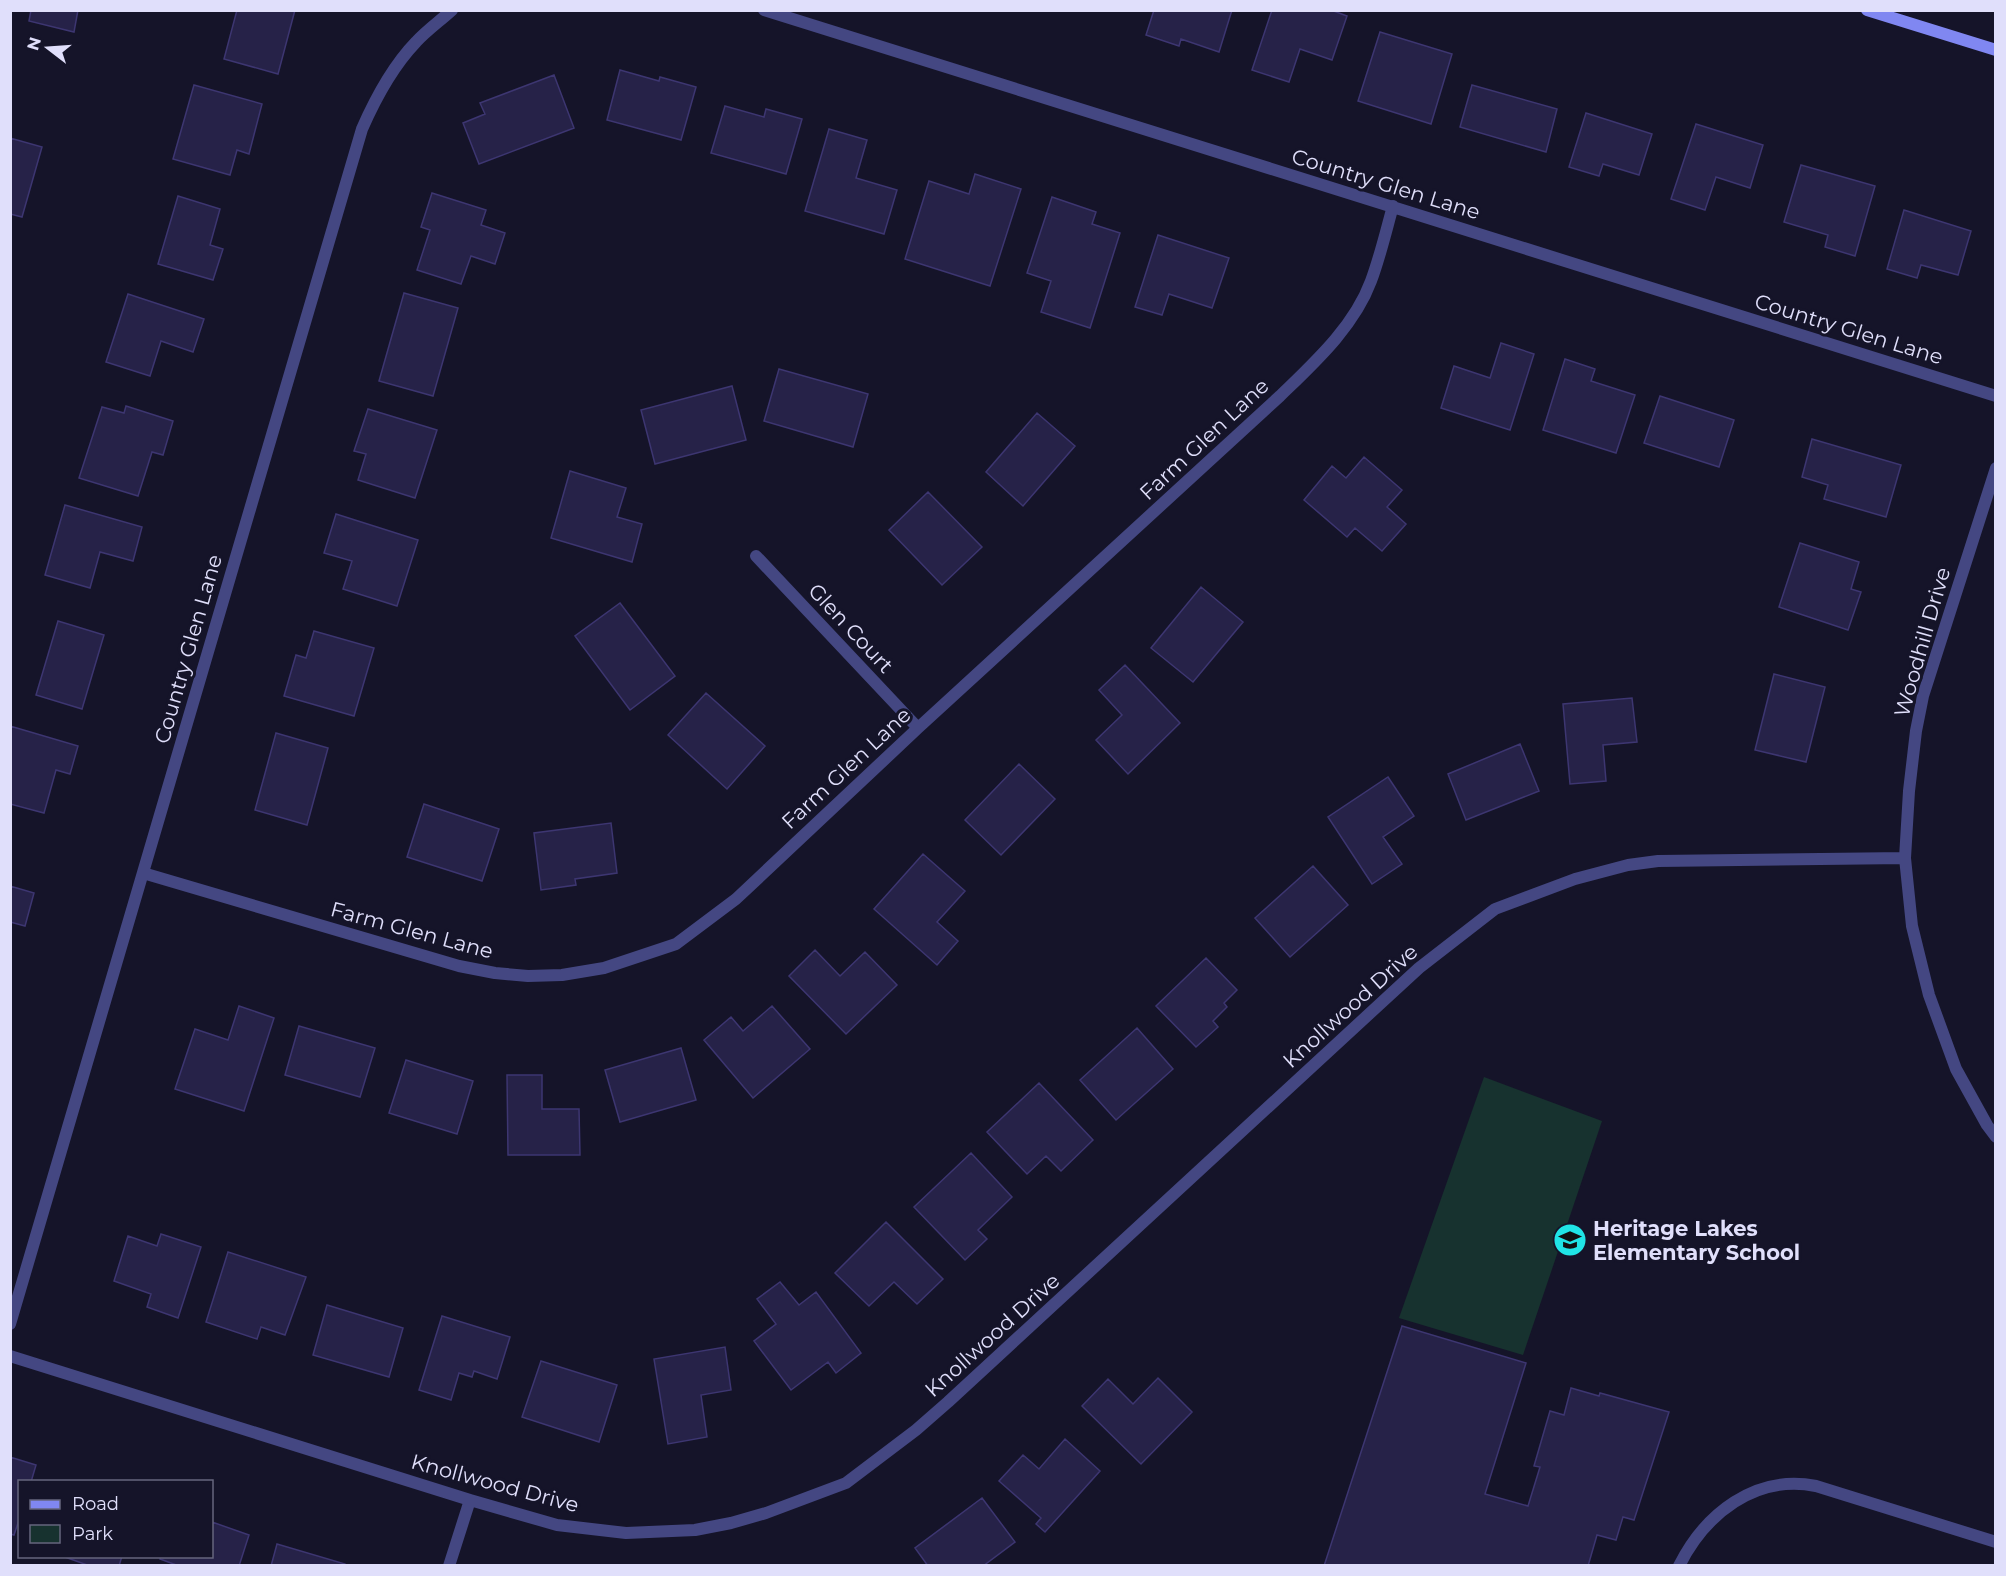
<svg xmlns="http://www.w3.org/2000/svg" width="2006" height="1576" viewBox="0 0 2006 1576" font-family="Montserrat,sans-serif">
  <rect width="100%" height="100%" fill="#151429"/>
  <path fill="#17322f" d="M1484 1077 1602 1121 1523 1355 1399 1318Z"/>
  <path fill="#262248" stroke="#3d3671" stroke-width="1.5" d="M31 10H78L74 32 29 21Z
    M237 10H295L278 74 224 59Z
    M1154 10H1232L1219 52 1181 39 1179 46 1146 35Z
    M1272 10H1331L1347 16 1332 60 1300 49 1289 82 1252 70Z
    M1380 32 1452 54 1431 124 1358 101Z
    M620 70 659 81 660 77 696 87 681 140 607 120Z
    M554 75 574 128 479 164 463 123 485 114 480 103Z
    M194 85 262 104 249 154 237 150 230 175 173 159Z
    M1472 85 1557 109 1546 152 1460 127Z
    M725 106 764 117 766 109 802 119 786 174 711 153Z
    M1586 113 1652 134 1639 175 1603 164 1599 176 1569 167Z
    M1696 124 1763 145 1750 188 1716 177 1705 210 1671 199Z
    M829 129 867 140 856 178 897 190 884 234 805 211Z
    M10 138 42 147 22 217 10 214Z
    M1801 165 1875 186 1855 256 1825 247 1828 235 1784 222Z
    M975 174 1021 189 990 286 905 259 929 181 969 194Z
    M432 193 486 210 481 225 505 233 495 264 471 256 461 284 417 270 430 230 421 227Z
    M178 196 220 209 210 245 223 249 213 280 158 264Z
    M1052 197 1096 212 1092 224 1120 233 1090 328 1041 312 1051 281 1027 273Z
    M1904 210 1971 231 1958 275 1921 265 1917 278 1887 269Z
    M1158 235 1229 258 1212 308 1169 294 1162 315 1135 307Z
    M404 293 458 308 433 396 379 381Z
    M128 294 204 319 193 352 161 341 150 376 106 362Z
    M1501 343 1534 354 1510 430 1441 408 1454 366 1490 378Z
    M1565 359 1595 369 1591 381 1635 395 1616 453 1543 430Z
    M779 369 868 394 853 447 764 421Z
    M732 386 746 440 655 464 641 410Z
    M1660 396 1734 420 1719 467 1644 443Z
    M126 406 173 421 163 455 152 452 138 496 79 478 102 407 124 413Z
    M368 409 437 430 415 498 358 480 366 454 354 451Z
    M1037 413 1075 446 1023 506 986 472Z
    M1812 439 1901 465 1886 517 1824 499 1828 485 1802 477Z
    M1364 457 1402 490 1387 507 1406 524 1382 551 1355 528 1347 537 1304 500 1332 466 1346 478Z
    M570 471 626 488 617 517 642 524 632 562 551 538Z
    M928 492 982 547 942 585 889 530Z
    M65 505 142 527 133 561 100 552 90 588 45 575Z
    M336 514 418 540 397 606 343 589 352 561 324 553Z
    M1800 543 1859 562 1851 589 1861 592 1848 630 1779 607Z
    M1201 587 1243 622 1193 682 1151 648Z
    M620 603 675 676 630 710 575 636Z
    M58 621 104 635 82 709 36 695Z
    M314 631 374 648 354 716 284 696 296 655 306 658Z
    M1125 665 1180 723 1128 774 1096 740 1122 715 1099 690Z
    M1774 674 1825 687 1806 762 1755 750Z
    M706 693 765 746 727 789 668 735Z
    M1632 698 1637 742 1603 745 1606 781 1570 784 1563 704Z
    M10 726 78 746 70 774 56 770 44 813 10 804Z
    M276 733 328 748 307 825 255 810Z
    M1520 744 1539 791 1466 820 1448 774Z
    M1019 764 1055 799 1001 855 965 820Z
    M1388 777 1414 816 1383 837 1402 864 1372 884 1328 817Z
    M424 804 499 829 482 881 407 857Z
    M611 823 617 873 575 879 576 885 541 890 534 833Z
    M923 854 965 891 937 922 958 941 937 965 874 909Z
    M1313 866 1348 905 1290 957 1255 918Z
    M10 886 34 893 25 926 10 922Z
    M815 950 840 976 865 952 897 985 846 1034 789 976Z
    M1206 958 1237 990 1224 1003 1227 1007 1213 1021 1218 1027 1196 1047 1156 1006Z
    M239 1006 274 1018 244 1111 175 1089 195 1029 228 1040Z
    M772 1006 810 1049 753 1098 704 1040 731 1017 743 1031Z
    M299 1026 375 1048 360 1097 285 1075Z
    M1137 1028 1173 1069 1116 1120 1080 1080Z
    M681 1048 696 1100 620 1122 605 1070Z
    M406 1060 473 1081 457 1134 389 1113Z
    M507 1075H542V1109H579L580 1155H508Z
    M1039 1083 1093 1140 1061 1171 1046 1156 1027 1174 987 1132Z
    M971 1153 1012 1197 978 1230 987 1239 965 1260 914 1207Z
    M886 1222 943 1279 917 1304 894 1282 869 1306 835 1273Z
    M161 1234 201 1247 178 1318 147 1307 151 1294 114 1281 128 1236 157 1246Z
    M228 1252 306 1277 285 1335 261 1327 257 1339 206 1322Z
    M780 1282 799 1305 816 1292 861 1353 836 1373 828 1362 791 1390 754 1341 776 1324 757 1299Z
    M327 1305 403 1328 389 1377 313 1355Z
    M442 1316 510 1337 497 1379 474 1371 472 1377 459 1373 451 1400 419 1390Z
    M1402 1326 1526 1363 1485 1494 1528 1506 1540 1467 1534 1466 1550 1411 1564 1415 1571 1388 1599 1396 1600 1393 1669 1412 1634 1520 1623 1517 1616 1540 1597 1535 1588 1566H1324Z
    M725 1347 731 1390 701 1395 707 1437 668 1444 654 1359Z
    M541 1361 617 1385 599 1442 522 1417Z
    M1158 1378 1192 1412 1141 1464 1082 1406 1108 1379 1133 1404Z
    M1065 1439 1100 1471 1045 1532 1036 1524 1041 1518 999 1481 1023 1455 1039 1469Z
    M10 1457 36 1465 31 1482H20V1517L14 1535 10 1534Z
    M982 1498 1015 1542 983 1566H928L915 1548Z
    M212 1522 249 1535 239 1566H179L160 1559 161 1556H212Z
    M277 1544 345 1564V1566H271Z
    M62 1556H122L119 1566H90Z"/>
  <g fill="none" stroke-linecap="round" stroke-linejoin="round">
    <path stroke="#444782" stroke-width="12" d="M1679 1566C1705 1514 1755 1474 1816 1486L1996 1542"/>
    <path stroke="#444782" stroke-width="12" d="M764 10 1996 396
      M1996 468 1923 696 1916 731 1909 791 1905 858 1912 926 1929 995 1956 1069 1987 1125 1996 1137
      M756 556 918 728
      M143 873 459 966 495 973 528 976 562 975 604 968 676 944 736 899 918 728 1280 396C1314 363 1354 327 1371 281 1380 257 1386 231 1393 206
      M10 1324 362 129C376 97 392 67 416 42 427 30 440 21 452 10
      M10 1356 470 1500 557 1525 626 1533 695 1530 731 1523 766 1513 846 1483 916 1430 948 1402 1419 968 1495 909 1575 879 1628 865 1658 861 1905 858
      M449 1566 470 1500"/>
    <path stroke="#8087f1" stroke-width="12" d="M1867 10 1996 50"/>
  </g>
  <defs>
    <symbol id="school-disc" viewBox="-11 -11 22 22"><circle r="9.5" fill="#20e4e6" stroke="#151429"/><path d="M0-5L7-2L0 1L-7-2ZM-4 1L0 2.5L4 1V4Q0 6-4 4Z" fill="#111"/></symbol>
  </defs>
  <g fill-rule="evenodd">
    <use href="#school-disc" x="1551" y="1221" width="38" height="38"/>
  </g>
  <g text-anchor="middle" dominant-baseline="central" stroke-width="6" stroke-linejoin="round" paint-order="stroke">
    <g font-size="21" fill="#e0dffb" stroke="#151429">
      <text transform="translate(1386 184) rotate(17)">Country Glen Lane</text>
      <text transform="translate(1849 329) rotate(17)">Country Glen Lane</text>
      <text transform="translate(1204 439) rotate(-43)">Farm Glen Lane</text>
      <text transform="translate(851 628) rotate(47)">Glen Court</text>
      <text transform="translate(1922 642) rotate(-74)">Woodhill Drive</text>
      <text transform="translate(188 649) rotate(-74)">Country Glen Lane</text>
      <text transform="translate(846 768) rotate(-43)">Farm Glen Lane</text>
      <text transform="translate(412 930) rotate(15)">Farm Glen Lane</text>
      <text transform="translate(1350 1006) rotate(-42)">Knollwood Drive</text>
      <text transform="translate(992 1335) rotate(-42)">Knollwood Drive</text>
      <text transform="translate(495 1483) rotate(15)">Knollwood Drive</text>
    </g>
    <g font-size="21" font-weight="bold" fill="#e0dffb" stroke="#151429" text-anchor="start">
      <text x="1593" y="1228">Heritage Lakes<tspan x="1593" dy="24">Elementary School</tspan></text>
    </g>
  </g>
  <rect width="2006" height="1576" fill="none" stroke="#e0dffb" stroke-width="24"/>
  <rect x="18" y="1480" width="195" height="78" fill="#151429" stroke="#66657d" stroke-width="1.5"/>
  <rect x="30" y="1500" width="30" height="9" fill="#8087f1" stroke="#66657d" stroke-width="1.5"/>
  <text x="72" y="1510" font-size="18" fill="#e0dffb">Road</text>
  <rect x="30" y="1525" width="30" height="18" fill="#17322f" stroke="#66657d" stroke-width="1.5"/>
  <text x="72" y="1540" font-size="18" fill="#e0dffb">Park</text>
  <g transform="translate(48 48) rotate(287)" stroke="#151429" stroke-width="4.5" paint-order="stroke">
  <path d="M0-4.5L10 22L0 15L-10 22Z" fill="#e0dffb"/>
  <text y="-9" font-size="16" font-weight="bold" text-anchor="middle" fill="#e0dffb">N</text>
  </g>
</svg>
